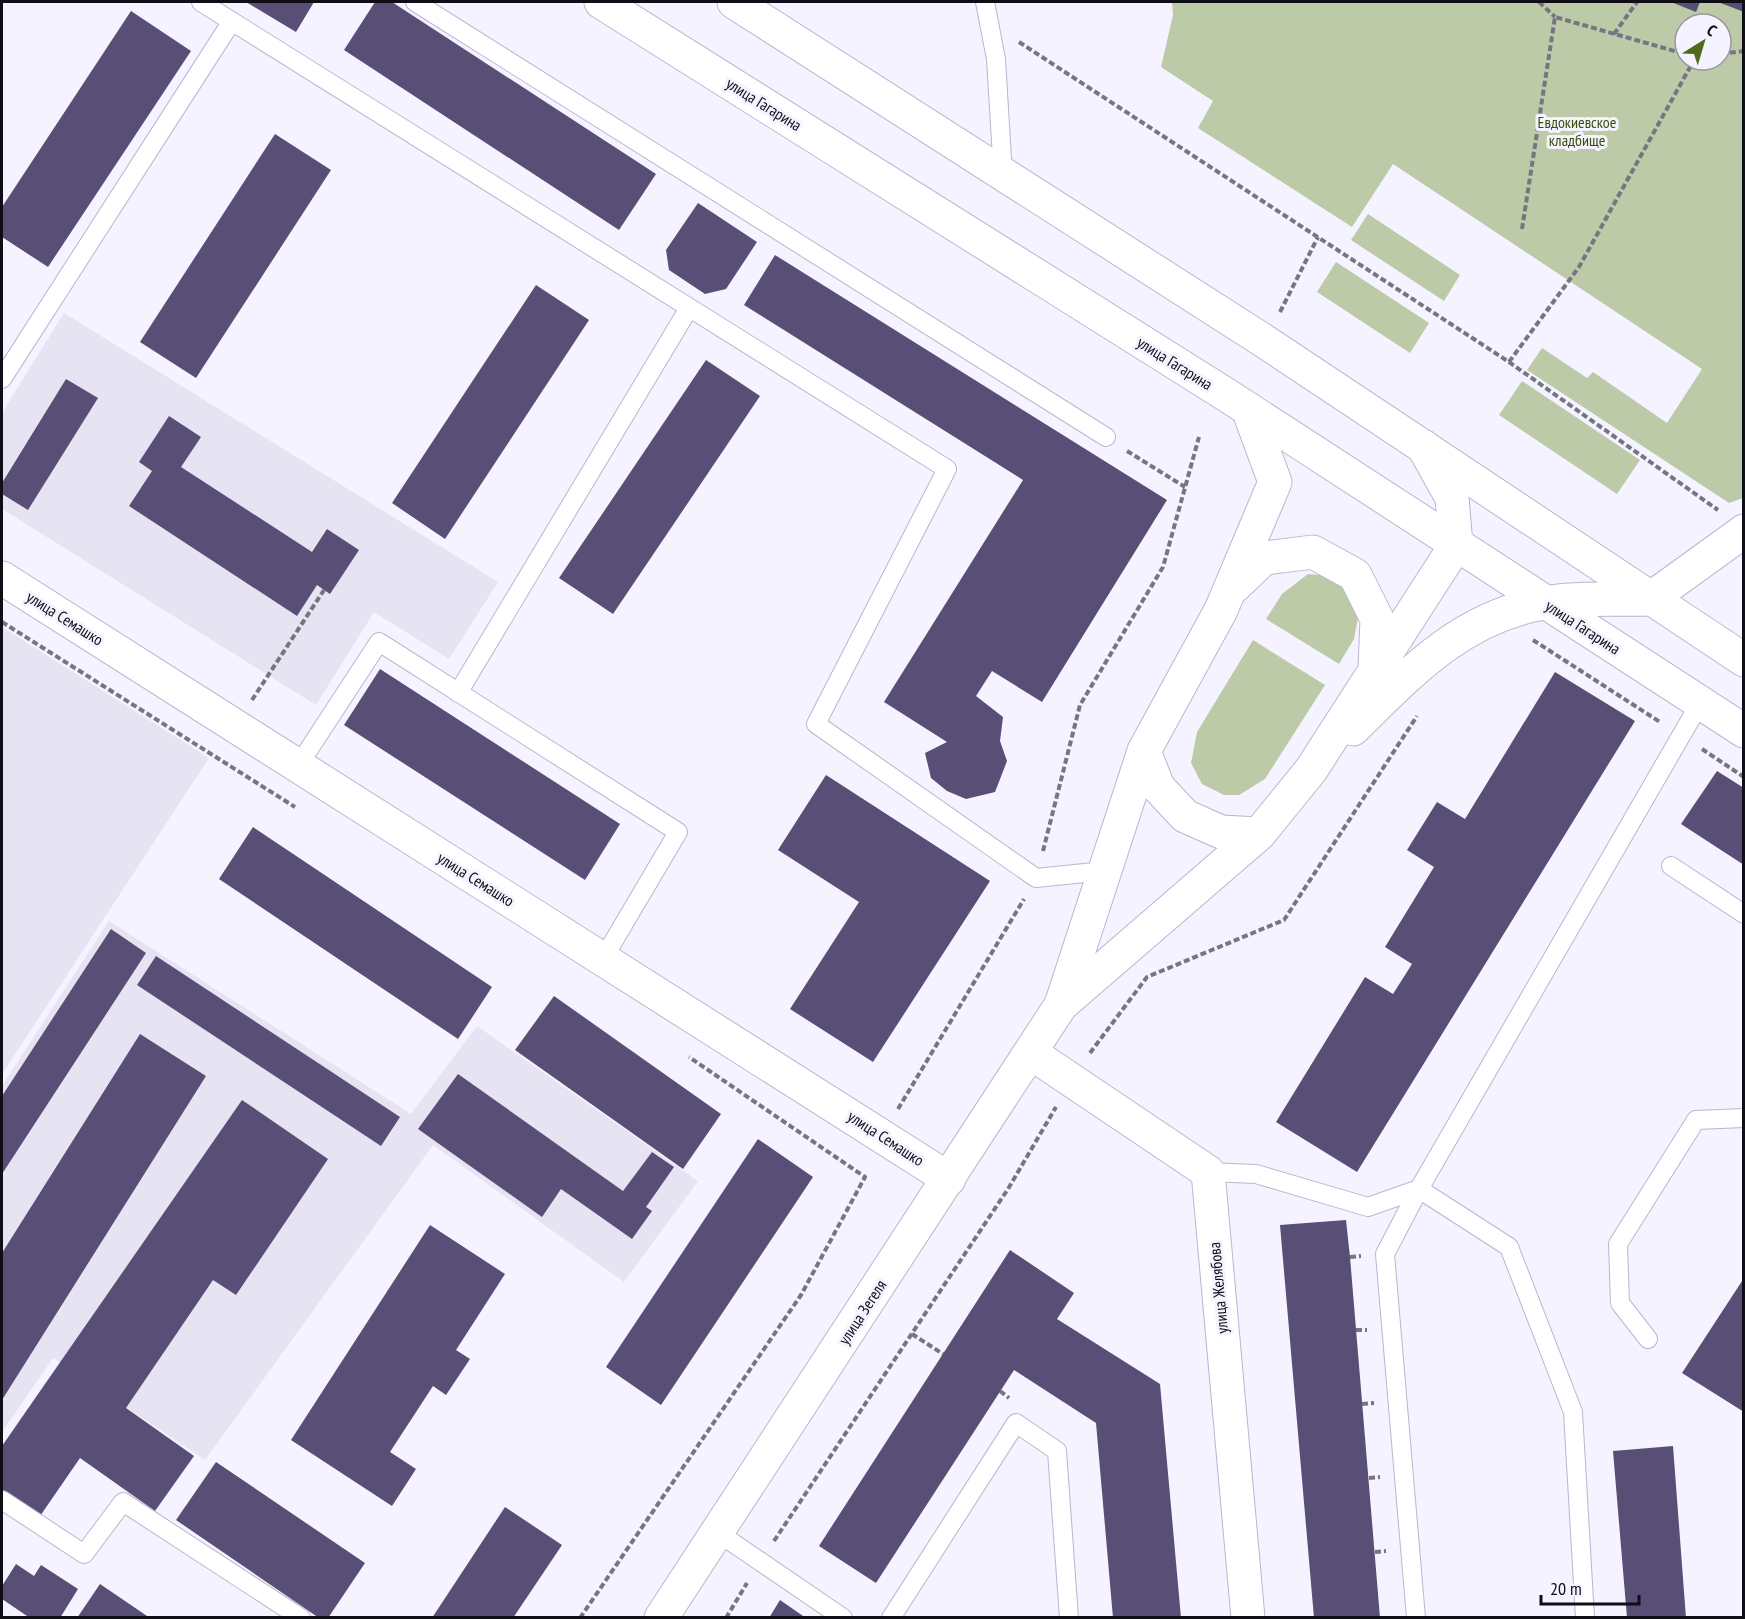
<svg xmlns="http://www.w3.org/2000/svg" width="1745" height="1619" viewBox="0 0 1745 1619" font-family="'PT Sans Narrow',sans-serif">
  <rect width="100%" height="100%" fill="#f5f3ff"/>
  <path fill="#e6e3f2" d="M64 313 498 582 449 659 374 612 316 705 2 509V413Z
    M2 627 209 758 2 1074Z
    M109 921 411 1114 477 1026 698 1181 624 1282 433 1145 205 1460 53 1358 2 1432V1086Z"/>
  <path fill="#bccaa8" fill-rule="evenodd" d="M1172 2H1743V498L1729 503 1527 370 1542 348 1587 378 1593 372 1667 423 1702 369 1393 164 1352 227 1198 128 1213 101 1161 67 1173 15ZM1685 24H1721V60H1685Z
    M1368 214 1460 275 1444 301 1351 240Z
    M1336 262 1429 323 1410 353 1317 292Z
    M1522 381 1640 460 1617 494 1499 415Z
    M1308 574 1333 576 1360 607 1354 639 1339 664 1266 619 1282 594Z
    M1253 640 1325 685 1265 779 1239 795H1224L1202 784 1191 763 1197 732Z"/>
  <path fill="#584e76" d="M246 2H314L296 32Z
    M375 2H392L656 174 619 230 344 50Z
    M1671 2H1700L1696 12Z
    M1718 2H1744V12Z
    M131 11 191 51 48 267 2 237V207Z
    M275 134 331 170 196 378 140 342Z
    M698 203 757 242 726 289 705 294 669 270 666 250Z
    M775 255 1167 500 1042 702 992 671 976 696 1003 717 1000 741 1007 761 995 792 966 799 947 791 931 778 925 753 947 742 884 702 1023 480 744 305Z
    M536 285 589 320 445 539 392 503Z
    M706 360 760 396 613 614 559 578Z
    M66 379 98 398 28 510 2 494V483Z
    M169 416 201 437 181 467 312 552 327 529 359 550 330 594 317 585 297 616 129 506 152 471 139 462Z
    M380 669 620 824 585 880 344 725Z
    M1555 672 1635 721 1357 1172 1276 1122 1365 977 1393 994 1412 964 1385 947 1434 867 1407 850 1437 802 1465 819Z
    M1717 771 1744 788V865L1681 824Z
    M826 775 990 881 873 1062 790 1009 859 902 778 850Z
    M253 827 492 987 458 1039 219 879Z
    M111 929 146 953 2 1174V1096Z
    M156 956 400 1117 381 1146 137 985Z
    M554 996 721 1114 683 1169 515 1050Z
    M140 1034 206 1076 2 1400V1253Z
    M458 1074 623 1191 652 1152 674 1167 646 1207 652 1211 632 1239 561 1189 542 1217 418 1129Z
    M242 1100 328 1159 236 1295 213 1280 126 1408 194 1456 155 1511 80 1458 38 1519 2 1494V1446Z
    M758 1139 813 1177 661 1405 606 1367Z
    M1346 1220 1350 1257 1380 1618H1314L1280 1225Z
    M430 1225 505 1274 456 1350 470 1359 446 1395 433 1386 390 1452 416 1469 392 1506 291 1440Z
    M1010 1250 1074 1293 1057 1319 1160 1384 1181 1618H1113L1096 1423 1014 1370 876 1583 819 1546Z
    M1744 1278V1412L1682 1373Z
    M1673 1446 1686 1618H1627L1613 1451Z
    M216 1462 365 1563 328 1618H319L176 1520Z
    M505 1507 562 1545 513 1618H432Z
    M16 1564 34 1576 41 1565 78 1589 60 1618H30L2 1599V1586Z
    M100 1584 150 1618H77Z
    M780 1600 806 1618H769Z"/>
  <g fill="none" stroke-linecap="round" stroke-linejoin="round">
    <defs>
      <path id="lane" d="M201 2 947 469 816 724 1036 878 1104 871
        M415 2 1106 437
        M985 2 996 59 1003 175
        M2 379 232 21
        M458 693 689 308
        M298 766 379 642 678 832 603 959
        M1671 866 1744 914
        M1208 1172 1256 1174 1368 1207 1419 1189 1700 703
        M1648 1339 1620 1303 1618 1244 1696 1120 1744 1118
        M2 1500 84 1554 123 1502 301 1618
        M717 1532 843 1618
        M891 1618 1016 1423 1057 1451 1069 1618
        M1416 1618 1385 1254 1419 1189 1509 1247 1573 1412 1585 1618"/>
      <path id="street" d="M2 578 949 1179
        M1650 599 1744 531
        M1031 1053 1208 1172 1248 1618"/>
      <path id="secondary" d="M1235 586 1264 558 1313 552 1355 575 1377 619 1375 669
        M1353 729C1410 673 1461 617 1544 603 1578 597 1615 600 1650 599
        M1144 751 1158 787 1185 816 1221 832 1259 834
        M1061 1005 1259 834 1311 770 1456 545 1452 498 1423 446
        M661 1618 1061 1005 1144 751 1221 610 1275 482 1248 409"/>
      <path id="primary" d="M601 2 1225 394 1744 731
        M734 2 1261 339 1744 660"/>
    </defs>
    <use href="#lane" stroke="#bbb5d1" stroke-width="20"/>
    <use href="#street" stroke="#bbb5d1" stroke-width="35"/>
    <use href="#secondary" stroke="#bbb5d1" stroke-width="35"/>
    <use href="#primary" stroke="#bbb5d1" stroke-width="35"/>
    <path stroke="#777580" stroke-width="4" stroke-dasharray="6 3" stroke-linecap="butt" d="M1539 2 1555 17
      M1614 34 1637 2
      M1019 42 1509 362 1718 510
      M1721 54 1744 51
      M1522 229 1555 17 1685 54
      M1280 312 1318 237
      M1509 362 1579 267 1694 60
      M1127 451 1185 487
      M2 622 295 807
      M1533 640 1660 722
      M252 700 324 590
      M1702 749 1744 777
      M1043 851 1080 705 1163 567 1199 437
      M1090 1053 1147 977 1284 920 1417 716
      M898 1109 1024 899
      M1350 1257 1361 1256
      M1356 1330H1367
      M912 1334 943 1354
      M1000 1391 1009 1398
      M1362 1404 1374 1403
      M1369 1478 1380 1477
      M774 1541 1008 1189 1056 1107
      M1375 1552 1386 1551
      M580 1618 801 1295 865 1177 689 1057
      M726 1618 747 1583"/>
    <use href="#lane" stroke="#fff" stroke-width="18"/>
    <use href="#street" stroke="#fff" stroke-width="33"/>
    <use href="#secondary" stroke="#fff" stroke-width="33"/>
    <use href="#primary" stroke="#fff" stroke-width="33"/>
  </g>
  <g text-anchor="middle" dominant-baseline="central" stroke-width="6" stroke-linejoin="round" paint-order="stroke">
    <g font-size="16" fill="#0f0d16" stroke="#f5f3ff">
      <text transform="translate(764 104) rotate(32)">улица Гагарина</text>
      <text transform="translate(1175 363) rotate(32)">улица Гагарина</text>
      <text transform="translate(65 618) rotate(32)">улица Семашко</text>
      <text transform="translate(1583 627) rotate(33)">улица Гагарина</text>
      <text transform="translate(476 879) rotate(32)">улица Семашко</text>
      <text transform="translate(886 1138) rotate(33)">улица Семашко</text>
      <text transform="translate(1218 1288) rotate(-95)">улица Желябова</text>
      <text transform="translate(862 1312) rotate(-57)">улица Зегеля</text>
    </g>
    <g font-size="16" fill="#394e07" stroke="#f5f3ff">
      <text x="1577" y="122">Евдокиевское<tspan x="1577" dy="18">кладбище</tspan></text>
    </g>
  </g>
  <rect width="1745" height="1619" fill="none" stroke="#0f0d16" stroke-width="6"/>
  <g transform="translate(1703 42) rotate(37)"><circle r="28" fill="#f5f3ff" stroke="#9997a2" stroke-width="1.5"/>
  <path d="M0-4.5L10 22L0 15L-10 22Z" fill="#516a1c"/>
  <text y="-9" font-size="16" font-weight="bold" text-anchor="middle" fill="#0f0d16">С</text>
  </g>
  <path d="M1541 1595v9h98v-9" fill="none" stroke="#0f0d16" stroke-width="3"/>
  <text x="1550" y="1595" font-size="18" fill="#0f0d16" stroke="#f5f3ff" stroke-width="4.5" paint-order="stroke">20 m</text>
</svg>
